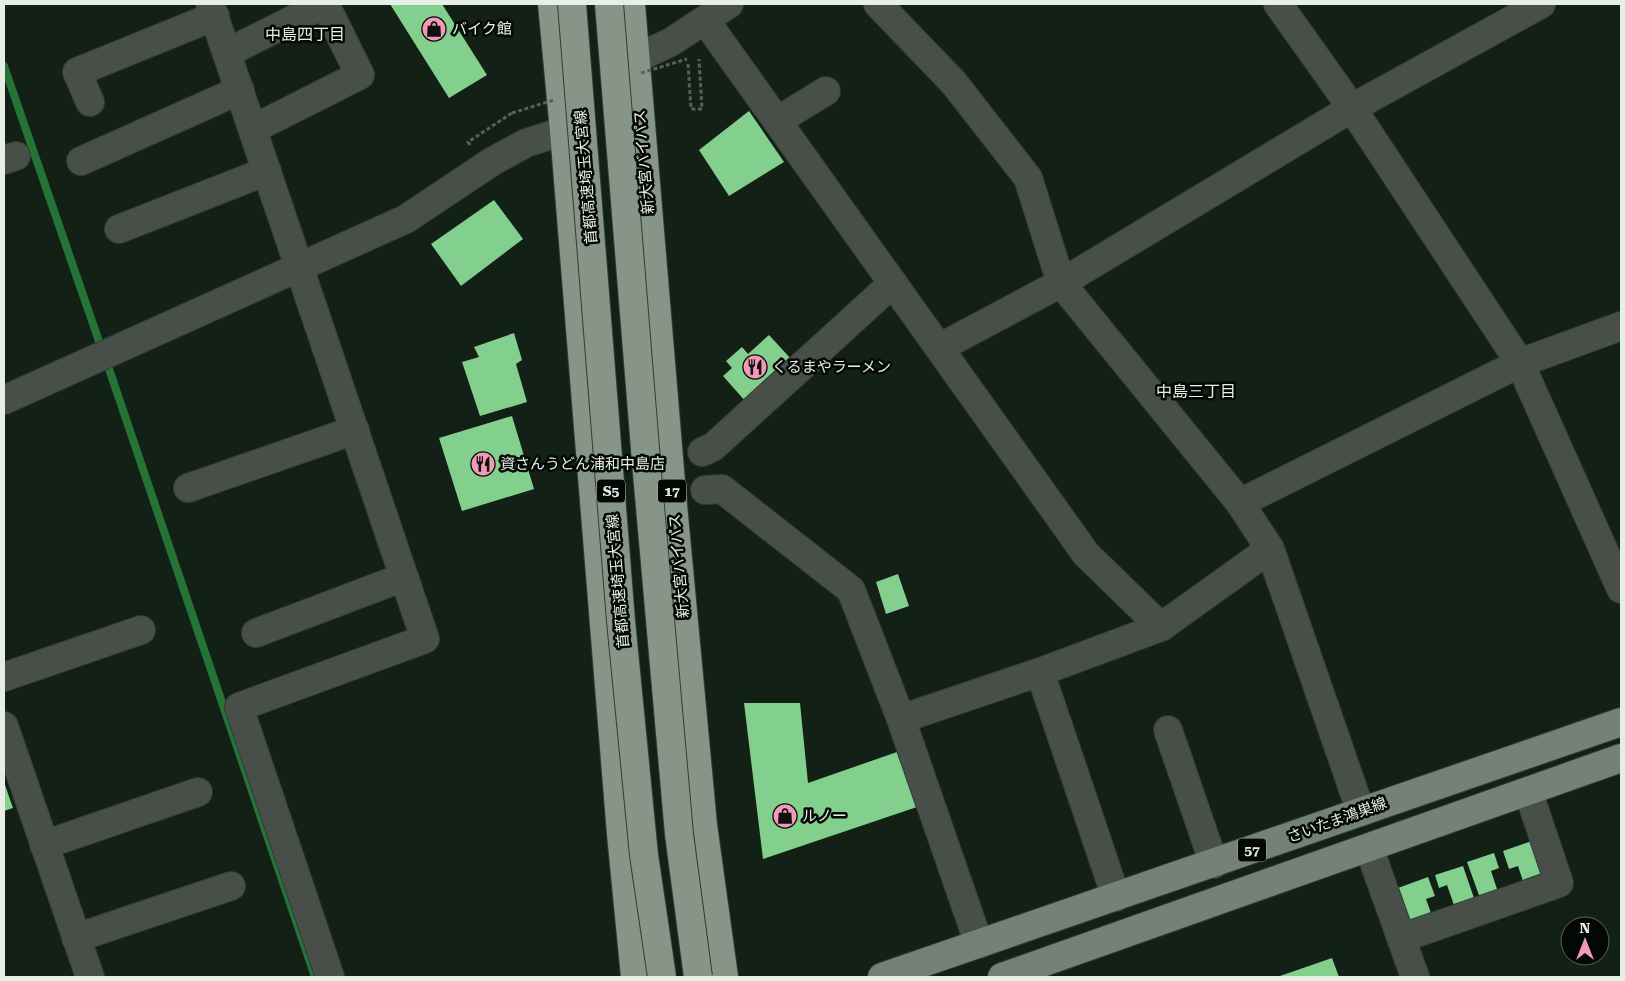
<svg xmlns="http://www.w3.org/2000/svg" width="1625" height="981" viewBox="0 0 1625 981" font-family="'Roboto Serif','Noto Sans JP',serif">
  <rect width="100%" height="100%" fill="#132015"/>
  <g fill="none" stroke-linecap="round" stroke-linejoin="round">
    <path stroke="#267337" stroke-width="8" d="M4 66 102 350
      M106 360 315 977"/>
  </g>
  <path fill="#83cf8e" d="M390 4H442L487 75 449 98Z
    M749 111 784 162 729 196 699 150Z
    M494 200 523 239 461 286 431 244Z
    M514 333 522 360 516 364 527 402 480 416 462 362 479 357 474 347Z
    M769 335 792 360 746 402 723 376 732 368 726 361 742 347 748 354Z
    M512 416 534 489 462 511 439 438Z
    M898 574 909 606 886 614 876 582Z
    M744 703H800L808 783 897 752 917 807 763 859Z
    M4 782 13 808 4 811Z
    M1532 841 1544 874 1523 881 1518 866 1509 869 1503 851Z
    M1494 853 1499 868 1491 871 1498 892 1480 898 1467 862Z
    M1463 866 1475 901 1455 908 1447 885 1439 888 1435 875Z
    M1428 877 1435 896 1426 899 1432 916 1411 923 1398 888Z
    M1332 958 1339 977H1277Z"/>
  <g fill="none" stroke-linecap="round" stroke-linejoin="round">
    <defs>
      <path id="minor" d="M210 4 425 639 239 707 330 977
        M878 4 954 83 1028 178 1061 283 1240 503 1270 549 1361 812
        M1278 4 1352 108 1520 363 1621 589
        M705 20 1086 554 1161 627
        M227 53 324 4
        M635 59 671 42 729 4
        M90 102 77 72 215 16
        M777 121 826 91
        M253 129 360 75 325 4
        M4 160 16 156
        M81 161 240 90
        M119 229 267 171
        M939 348 1061 283 1352 108 1541 4
        M4 400 406 219 493 161 526 143 564 131
        M702 452 713 447 893 283
        M188 488 355 430
        M705 490 722 489 851 590 901 719 979 944
        M1240 503 1520 363 1621 326
        M256 633 404 577
        M1040 672 1116 897
        M4 677 141 630
        M901 719 1040 672 1161 627 1270 549
        M4 726 90 977
        M1168 730 1214 864
        M44 845 198 792
        M1369 848 1415 977
        M76 938 231 886
        M1402 938 1559 883 1528 791"/>
      <path id="major" d="M882 977 1621 722
        M1002 977C1209 905 1415 831 1621 758"/>
      <path id="highway" d="M552 4 564 131 621 834 635 977
        M631 4 672 494 703 825 724 977"/>
    </defs>
    <use href="#minor" stroke="#313d32" stroke-width="30"/>
    <use href="#major" stroke="#313d32" stroke-width="30"/>
    <use href="#highway" stroke="#313d32" stroke-width="30"/>
    <path stroke="#566258" stroke-width="3" stroke-dasharray="4 2.5" stroke-linecap="butt" d="M688 64 691 109H702L699 59
      M470 145 468 142 512 113"/>
    <use href="#minor" stroke="#484f49" stroke-width="28"/>
    <use href="#major" stroke="#748176" stroke-width="28"/>
    <use href="#highway" stroke="#869587" stroke-width="28"/>
    <defs>
      <path id="highway-bridge" d="M572 4 621 621 644 855 662 977
        M609 4 647 473 679 834 698 977"/>
    </defs>
    <use href="#highway-bridge" stroke="#313d32" stroke-width="30" stroke-linecap="butt"/>
    <path stroke="#566258" stroke-width="3" stroke-dasharray="4 2.5" stroke-linecap="butt" d="M641 73 687 59
      M512 113 554 100"/>
    <use href="#highway-bridge" stroke="#869587" stroke-width="28"/>
  </g>
  <defs>
    <symbol id="shop-disc" viewBox="-11 -11 22 22"><circle r="9.5" fill="#f09ab7" stroke="#040804"/><path d="M-5-2.5h2.3a2.7 3.5 0 0 1 5.4 0H5L5.5 6h-11ZM-1.5-2.5h3a1.5 2.3 0 0 0-3 0Z" fill="#111"/></symbol>
    <symbol id="restaurant-disc" viewBox="-11 -11 22 22"><circle r="9.5" fill="#f09ab7" stroke="#040804"/><path d="M-5-6h1v4h1v-4h1v4h1v-4h1v5L-1.5 .5V6h-2V.5L-5-1ZM5-6V6H3V1.5H1.5Q1.5-4 5-6Z" fill="#111"/></symbol>
  </defs>
  <g fill-rule="evenodd">
    <use href="#shop-disc" x="420" y="15" width="28" height="28"/>
    <use href="#restaurant-disc" x="741" y="353" width="28" height="28"/>
    <use href="#restaurant-disc" x="469" y="450" width="28" height="28"/>
    <use href="#shop-disc" x="771" y="802" width="28" height="28"/>
  </g>
  <g text-anchor="middle" dominant-baseline="central" stroke-width="5" stroke-linejoin="round" paint-order="stroke">
    <g fill="#040804" stroke="#a2a9a3" stroke-width="1">
      <rect x="597" y="479.5" width="28" height="23" rx="4"/>
      <rect x="658" y="479.5" width="28" height="23" rx="4"/>
      <rect x="1238" y="838.5" width="28" height="23" rx="4"/>
    </g>
    <g font-size="14" font-weight="bold" fill="#e6eee7">
      <text x="611" y="491">S5</text>
      <text x="672" y="491">17</text>
      <text x="1252" y="850">57</text>
    </g>
    <g font-size="15" fill="#e6eee7" stroke="#040804" text-anchor="start">
      <text x="452" y="29">バイク館</text>
      <text x="772" y="367">くるまやラーメン</text>
      <text x="500" y="464">資さんうどん浦和中島店</text>
      <text x="802" y="816">ルノー</text>
    </g>
    <g font-size="15" fill="#e6eee7" stroke="#040804">
      <text transform="translate(644 162) rotate(-95)">新大宮バイパス</text>
      <text transform="translate(586 177) rotate(-95)">首都高速埼玉大宮線</text>
      <text transform="translate(679 566) rotate(-95)">新大宮バイパス</text>
      <text transform="translate(618 581) rotate(-95)">首都高速埼玉大宮線</text>
      <text transform="translate(1337 820) rotate(-20)">さいたま鴻巣線</text>
    </g>
    <g font-size="16" fill="#e6eee7" stroke="#040804">
      <text x="305" y="34">中島四丁目</text>
      <text x="1196" y="391">中島三丁目</text>
    </g>
  </g>
  <rect width="1625" height="981" fill="none" stroke="#e6eee7" stroke-width="10"/>
  <g transform="translate(1585 941)"><circle r="24" fill="#040804" stroke="#5e645f"/>
  <path d="M0-4L9 19L0 12L-9 19Z" fill="#f09ab7"/>
  <text y="-8" font-size="14" font-weight="bold" text-anchor="middle" fill="#e6eee7">N</text>
  </g>
</svg>
